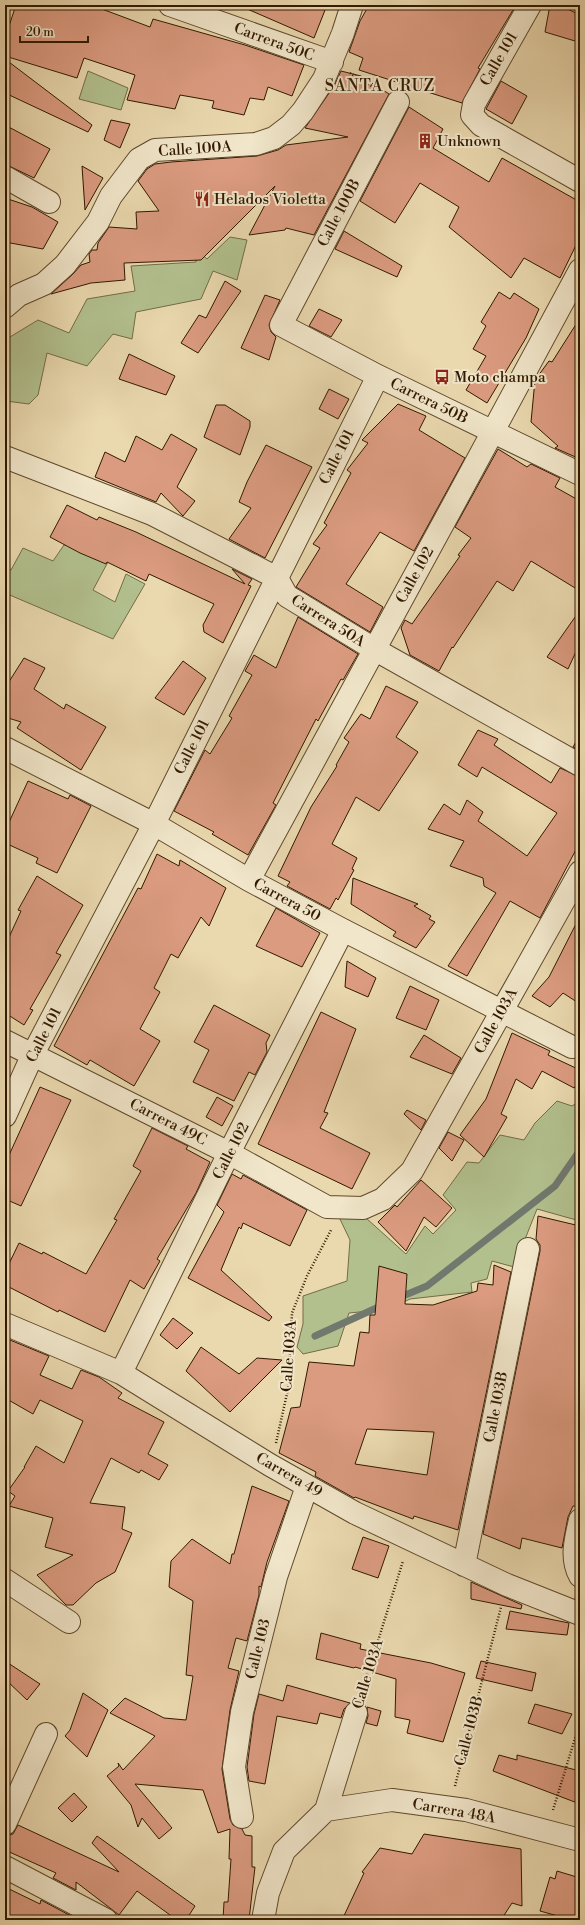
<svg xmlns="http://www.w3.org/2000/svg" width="585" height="1925" viewBox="0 0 585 1925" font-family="'Libre Bodoni',serif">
  <rect width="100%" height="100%" fill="#ead8ae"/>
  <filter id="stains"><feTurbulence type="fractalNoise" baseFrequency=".005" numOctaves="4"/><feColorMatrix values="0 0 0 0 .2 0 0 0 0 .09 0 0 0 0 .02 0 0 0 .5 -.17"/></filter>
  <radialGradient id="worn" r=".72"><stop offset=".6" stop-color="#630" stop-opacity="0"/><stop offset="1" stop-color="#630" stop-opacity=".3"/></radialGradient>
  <path fill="#b2c08e" stroke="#726c48" d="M88 71 128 88 121 110 79 99Z
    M230 237 247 240 237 280 213 271 201 299 136 312 132 339 113 334 87 366 47 353 38 395 29 404 6 401 5 340 38 320 69 333 87 299 135 291 131 266 196 262V249L207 259Z
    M64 545 86 546 109 560 93 590 115 602 126 574 145 584 113 639 5 593V568L11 570 23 548 53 561Z
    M557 1101 572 1106 580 1101V1221L537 1209 514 1267 492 1261 487 1279 471 1283 472 1292 410 1299 390 1309 349 1313 338 1346 303 1354 297 1347 303 1324V1296L347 1281 350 1240 338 1215 366 1218 406 1254 425 1226 433 1234 456 1210 443 1195 467 1162 479 1163 500 1135 524 1140 535 1123Z"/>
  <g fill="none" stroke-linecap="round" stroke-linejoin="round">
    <path stroke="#71786d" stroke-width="7" d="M398 1298 427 1286 555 1186 580 1150
      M315 1336 383 1305"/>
  </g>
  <path fill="#db9b80" stroke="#311901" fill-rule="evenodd" d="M16 5H104L102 9 150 27 153 19 245 45 304 65 292 96 268 87 264 100 250 98 244 115 212 108 214 101 180 95 175 109 127 100 135 75 84 58 77 78 5 56V38Z
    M238 5H327L314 38Z
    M369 5H516L478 68 480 69 462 103 359 70 363 58 349 52 360 21Z
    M550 5H559L580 15V26L575 41 545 32Z
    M5 59 92 125 88 132 5 93Z
    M341 71 361 76 389 94 314 235 286 228 285 230 249 235 275 186 201 260 124 263 125 280 91 283 51 294 73 274 81 265 90 262 89 254 92 250H97L98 243 109 227 137 229 136 212 159 211 138 181 147 169 155 164 171 162 257 156 278 150 286 145 348 137 305 128 334 86Z
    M501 81 527 96 512 124 486 109Z
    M409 107 443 129 433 148 489 182 502 158 580 202V237L560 278 524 258 511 278 449 227 459 207 420 183 395 223 360 201Z
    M111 120 130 124 120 148 104 140Z
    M5 125 50 149 34 178 5 164Z
    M82 166 103 178 85 210Z
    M5 198 32 207 58 222 43 249 5 242Z
    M344 231 402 266 397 277 335 249Z
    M225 281 241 291 198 353 181 343 199 315 206 318Z
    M499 292 510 299 514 293 539 309 526 338 487 403 466 390 486 356 473 349 486 326 481 322Z
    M265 295 280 300 269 325 271 332 276 337 269 360 241 348Z
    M319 309 342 320 331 337 309 326Z
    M580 318V459L555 448 558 446 531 422 535 380 549 361 552 362Z
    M129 354 175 376 166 395 119 379Z
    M329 389 349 399 338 419 319 409Z
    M398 404 426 416 419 430 465 458 414 551 380 532 346 584 383 607 370 632 296 587 320 548 313 544 327 525 324 523 351 473 347 470 368 443 362 440Z
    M216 405H225L250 421V427L240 455 204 437Z
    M171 434 197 449 177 487 195 501 183 516 161 493 156 502 95 477 105 452 125 462 136 436 162 450Z
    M266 445 312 467 265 558 229 539 251 508 239 502 247 482Z
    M498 449 527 467 531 464 560 478 555 487 580 501V591L531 561 513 591 497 581 453 648 452 647 439 671 410 655 401 628 405 620 412 624 460 556 458 555 471 538 455 527Z
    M67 505 97 520 99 517 136 532 245 584 232 569 252 579 248 585 251 586 223 643 204 632 203 625 214 604 149 574 146 581 107 562 106 564 80 553 50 537Z
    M580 610V643L568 669 547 657Z
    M298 617 358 654 343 680 341 679 318 721 316 719 273 803 276 805 248 855 212 834 214 832 174 811 205 750 210 754 232 718 229 716 252 675 245 671 254 655 276 668Z
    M24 658 45 668 34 689 64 709 66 704 106 727 81 770 17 728 21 722 5 717V688Z
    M183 661 206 678 184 715 155 698Z
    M386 686 418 702 396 737 418 752 379 811 356 797 332 844 357 858 352 869 354 870 338 900 336 898 330 909 287 886 290 882 278 876 311 807 337 766 336 765 349 742 344 738 361 714 370 719Z
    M478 730 498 739 494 745 551 783 560 768 580 777V842L540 918 510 901 467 976 448 966 496 893 484 886 483 878 450 866 464 841 428 829 444 804 460 815 467 800 483 812 478 821 527 856 557 813 482 767 477 777 458 765Z
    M580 735V751L573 747Z
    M28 781 68 799 70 795 91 806 57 873 36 863 38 858 5 843V831Z
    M157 854 179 866 180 860 226 888 209 926 201 917 178 958 171 954 154 988 160 992 140 1029 160 1041 134 1086 90 1060 87 1065 54 1046 138 888 141 889Z
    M37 876 83 905 56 953 61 955 30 1009 33 1010 24 1025 5 1013V946L21 911 18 910Z
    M353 878 418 904 414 906 431 916 429 919 435 922 416 948 393 936 396 932 351 904Z
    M276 908 320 933 302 967 256 946Z
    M580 916V1004L563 993 550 1007 532 996 549 977Z
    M347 961 376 978 368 997 345 987Z
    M410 986 439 1000 426 1030 396 1018Z
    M214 1005 270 1035 266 1043 267 1052 255 1075 249 1072 234 1101 193 1082 209 1050 194 1042Z
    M321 1012 356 1029 324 1112 328 1113 320 1128 370 1153 352 1189 258 1144Z
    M512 1033 550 1051 548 1055 580 1070V1080L574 1088 542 1071 532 1089 516 1079 501 1114 507 1117 484 1157 460 1135 486 1099Z
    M424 1035 461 1058 452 1074 410 1057Z
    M40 1087 71 1100 21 1206 5 1199V1164Z
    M217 1097 233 1106 222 1126 206 1117Z
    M407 1110 426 1120 421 1130 404 1114Z
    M152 1128 188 1146 186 1149 210 1162 196 1193 157 1259 160 1261 144 1289 130 1280 105 1332 59 1310 58 1312 5 1285V1272L19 1243 42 1254 43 1252 86 1274 117 1220 114 1219 141 1171 133 1166Z
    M448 1132 464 1140 452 1161 439 1148Z
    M232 1174 241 1179 243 1175 307 1210 290 1246 243 1223 241 1229 239 1227 221 1270 272 1317 269 1321 188 1278 224 1212 217 1205Z
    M421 1180 452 1208 436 1227 424 1217 406 1251 378 1222 395 1205 397 1207Z
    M538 1216 580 1226V1472L576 1506H573L568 1517 562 1548 522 1538 520 1549 483 1534 540 1251V1245L536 1239Z
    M494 1265 511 1272 458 1530 414 1516 413 1519 355 1497 354 1498 315 1476 316 1472 279 1453 291 1408 300 1407 309 1362 354 1366 360 1332 369 1333 370 1315H375L379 1266 407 1274 405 1304 433 1305 477 1291 478 1283 493 1285ZM367 1429 434 1432 427 1475 355 1464Z
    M173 1318 193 1333 177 1349 160 1335Z
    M5 1338 49 1356 40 1375 72 1389 81 1370 99 1377 122 1393 118 1398 164 1422 148 1454 168 1465 159 1480 141 1470 139 1473 111 1458 90 1503 125 1507 122 1529 132 1533 115 1572 96 1583 73 1605H66L37 1575 73 1555 45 1547 53 1518 9 1506 15 1496 8 1491 25 1467H24L36 1446 64 1463 83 1421 40 1400 33 1414 5 1398Z
    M201 1347 239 1374 257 1358 282 1360 230 1412 186 1371Z
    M252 1486 289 1501 267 1562 261 1587 259 1586V1595L247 1641 236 1638 228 1668 239 1671 230 1710 222 1769 230 1819 233 1825 242 1829 245 1835 252 1836V1867H255L249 1920H223L224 1902H228L231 1859H229L230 1829 218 1833 203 1790 135 1784 172 1828 159 1839 142 1818 138 1827 131 1805 107 1776 119 1766 118 1763 123 1770 155 1736 110 1713 125 1698 164 1718 186 1720 193 1676 186 1675 193 1601 169 1587 171 1561 192 1539 230 1564 232 1554H234Z
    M363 1537 389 1546 378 1578 352 1569Z
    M471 1582 522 1605 521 1609 471 1599Z
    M510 1611 569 1623 567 1635 506 1629Z
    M321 1633 361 1644 360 1649 431 1663 465 1673 443 1742 407 1733 410 1720 395 1717 396 1679 355 1667 354 1668 316 1659Z
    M5 1661 40 1684 27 1700 5 1679Z
    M481 1661 536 1673 532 1691 476 1678Z
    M287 1685 350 1703 344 1709 341 1718 320 1713 317 1724 277 1716 265 1784 249 1781 247 1767 254 1714 259 1694 283 1701Z
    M83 1693 108 1710 87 1757 65 1736 70 1730Z
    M535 1704 572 1714 562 1734 528 1723Z
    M367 1707 381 1711 377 1726 366 1723 368 1716Z
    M499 1755 517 1760V1755L580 1771V1804L493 1771Z
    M74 1793 87 1807 72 1822 58 1808Z
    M18 1825 119 1872 92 1843 97 1836 195 1906 186 1920H177L137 1891 119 1915 76 1882V1890L53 1878 56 1873 5 1850V1836L13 1834Z
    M424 1834 521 1849 522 1906 512 1903 501 1920H342L364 1873 362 1872 380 1848 412 1854Z
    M557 1871 580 1878V1920H572L540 1911 550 1877 555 1879Z
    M5 1887 40 1904 41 1900 73 1917 74 1920H5Z"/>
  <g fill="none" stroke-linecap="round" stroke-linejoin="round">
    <defs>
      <path id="minor" d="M170 5 332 62
        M530 5 474 104 472 115 481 125 580 181
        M398 102 281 325 378 376 580 474
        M5 177 49 202
        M5 307 19 295 44 284 65 265 98 222 111 196 139 159 155 150 256 144 274 138 291 125 303 111 324 79 343 33 352 5
        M5 457 152 514 277 578 287 596 374 649 580 765
        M5 748 154 824 249 880 343 930 572 1047
        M249 880C359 677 471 474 580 270
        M5 1041 229 1153 327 1207 363 1208 383 1199 412 1171 580 872
        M5 1116 33 1054 154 824 378 376
        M5 1324 121 1373 270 1465 355 1513 507 1585 580 1614
        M121 1373 229 1153 343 930
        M580 1520C576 1538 570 1558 580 1576
        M464 1565 528 1249
        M5 1580 69 1622
        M326 1810 392 1800 466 1810 580 1840
        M242 1817 234 1767 242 1712 276 1577 307 1486
        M5 1824 46 1734
        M5 1867 106 1920
        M263 1920 268 1893 284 1851 326 1810 356 1713"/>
    </defs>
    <use href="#minor" stroke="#5f492c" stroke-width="24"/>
    <path stroke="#311901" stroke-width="2.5" stroke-dasharray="1 2" stroke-linecap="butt" d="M350 73 380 91
      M276 1443 288 1389 292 1313 307 1276 331 1230
      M362 1692 403 1561
      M455 1786 501 1607
      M553 1810 580 1722"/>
    <use href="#minor" stroke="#f1e6ca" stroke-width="22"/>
  </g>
  <defs>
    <symbol id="building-bare" viewBox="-9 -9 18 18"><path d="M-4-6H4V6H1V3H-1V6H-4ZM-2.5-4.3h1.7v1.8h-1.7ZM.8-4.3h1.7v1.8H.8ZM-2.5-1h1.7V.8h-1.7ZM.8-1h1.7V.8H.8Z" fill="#8f2418" stroke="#f1e6ca" stroke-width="2.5" paint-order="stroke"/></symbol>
    <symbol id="restaurant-bare" viewBox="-9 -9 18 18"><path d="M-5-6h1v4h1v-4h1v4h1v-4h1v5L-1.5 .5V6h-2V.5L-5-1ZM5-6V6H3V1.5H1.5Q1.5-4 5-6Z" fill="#8f2418" stroke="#f1e6ca" stroke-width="2.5" paint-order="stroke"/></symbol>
    <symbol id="bus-bare" viewBox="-9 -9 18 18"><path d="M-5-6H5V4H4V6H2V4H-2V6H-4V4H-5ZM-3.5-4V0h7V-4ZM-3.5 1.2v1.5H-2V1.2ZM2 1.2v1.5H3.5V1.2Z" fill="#8f2418" stroke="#f1e6ca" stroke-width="2.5" paint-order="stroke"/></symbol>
  </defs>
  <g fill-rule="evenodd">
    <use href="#building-bare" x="414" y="130" width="22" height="22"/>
    <use href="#restaurant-bare" x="191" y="188" width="22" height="22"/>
    <use href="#bus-bare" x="431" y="366" width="22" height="22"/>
  </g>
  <g text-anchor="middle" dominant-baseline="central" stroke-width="4" stroke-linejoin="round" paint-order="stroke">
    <g font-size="15" fill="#311901" stroke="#f1e6ca">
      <text transform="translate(274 42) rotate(20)">Carrera 50C</text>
      <text transform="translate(499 59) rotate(-60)">Calle 101</text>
      <text transform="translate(195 149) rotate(-4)">Calle 100A</text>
      <text transform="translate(339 213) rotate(-62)">Calle 100B</text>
      <text transform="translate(429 401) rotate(26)">Carrera 50B</text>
      <text transform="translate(337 457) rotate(-63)">Calle 101</text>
      <text transform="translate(415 575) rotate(-61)">Calle 102</text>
      <text transform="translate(328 621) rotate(32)">Carrera 50A</text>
      <text transform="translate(192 747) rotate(-63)">Calle 101</text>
      <text transform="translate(287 900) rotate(28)">Carrera 50</text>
      <text transform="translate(496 1021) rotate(-61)">Calle 103A</text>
      <text transform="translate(44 1035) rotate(-63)">Calle 101</text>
      <text transform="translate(168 1122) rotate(27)">Carrera 49C</text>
      <text transform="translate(231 1151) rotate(-63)">Calle 102</text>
      <text transform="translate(289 1356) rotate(-86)">Calle 103A</text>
      <text transform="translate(496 1407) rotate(-79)">Calle 103B</text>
      <text transform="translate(289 1475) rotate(30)">Carrera 49</text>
      <text transform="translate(258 1649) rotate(-76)">Calle 103</text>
      <text transform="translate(368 1674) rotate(-73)">Calle 103A</text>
      <text transform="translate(469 1731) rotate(-75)">Calle 103B</text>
      <text transform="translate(454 1811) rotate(10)">Carrera 48A</text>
    </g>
    <g font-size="15" fill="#311901" stroke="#f1e6ca" text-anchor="start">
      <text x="437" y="141">Unknown</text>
      <text x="214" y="199">Helados Violetta</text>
      <text x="454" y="377">Moto champa</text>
    </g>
    <g font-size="16" letter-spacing="1" fill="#311901" stroke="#f1e6ca">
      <text x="380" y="86">SANTA CRUZ</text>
    </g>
  </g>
  <rect width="585" height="1925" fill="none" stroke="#ead8ae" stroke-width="20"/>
  <rect x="6" y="6" width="573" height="1913" fill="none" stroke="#311901" stroke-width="2"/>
  <rect x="10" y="10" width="565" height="1905" fill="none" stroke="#311901"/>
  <path d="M20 36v6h68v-6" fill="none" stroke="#311901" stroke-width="2"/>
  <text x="26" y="36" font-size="12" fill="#311901" stroke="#f1e6ca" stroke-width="3" paint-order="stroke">20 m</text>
  <rect width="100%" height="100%" filter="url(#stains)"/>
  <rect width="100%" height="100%" fill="url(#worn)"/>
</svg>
